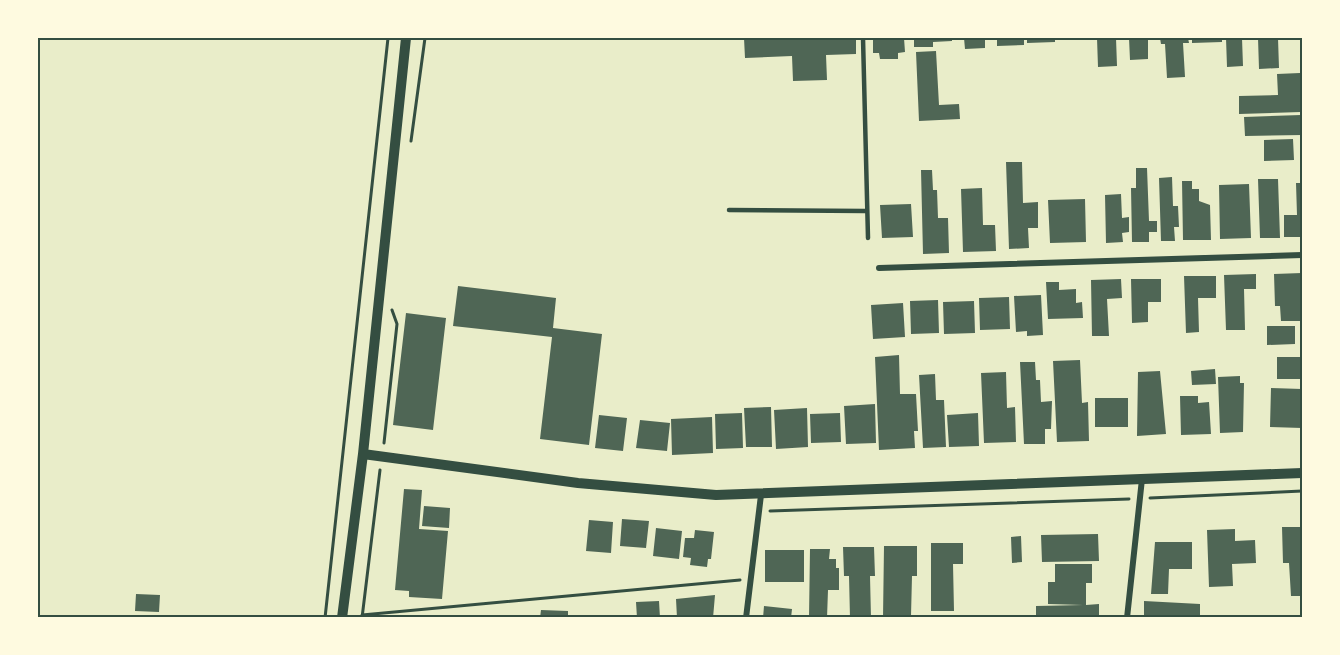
<svg xmlns="http://www.w3.org/2000/svg" width="1340" height="655" viewBox="0 0 1340 655" font-family="Rubik,sans-serif">
  <rect width="100%" height="100%" fill="#e9edc9"/>
  <path fill="#4f6655" d="M744 38H856V54L826 55 827 80 793 81 792 56 745 58Z
    M873 38H904L905 52 898 53V59H880L879 53H873Z
    M914 38H952V41L933 42V47H914Z
    M964 38H985V48L965 49Z
    M997 38H1024V45L997 46Z
    M1027 38H1055V42L1027 43Z
    M1097 38H1116L1117 66 1098 67Z
    M1129 38H1148V59L1130 60Z
    M1160 38H1188L1189 43H1183L1185 77 1167 78 1165 44H1161Z
    M1192 38H1222V42L1192 43Z
    M1226 38H1242L1243 66 1227 67Z
    M1258 38H1278L1279 68 1259 69Z
    M936 51 939 105 959 104 960 119 919 121 916 52Z
    M1300 73 1301 112 1239 114V96L1278 95 1277 74Z
    M1301 115 1302 135 1245 136 1244 117Z
    M1293 139 1294 160 1264 161V140Z
    M1006 162H1022L1023 203 1038 202V228H1028L1029 248 1009 249Z
    M1136 168H1147L1149 221H1157V232H1149V242H1132L1131 188H1136Z
    M921 170H932L933 190H937L938 218H948L949 253 923 254Z
    M1172 177 1173 206H1178L1179 227H1174L1175 241H1161L1159 178Z
    M1258 179H1278L1280 238H1260Z
    M1182 181H1192V189H1199V201L1210 205 1211 240H1183Z
    M1296 183H1302V237H1284V215H1297Z
    M1249 184 1251 238 1220 239 1219 185Z
    M982 188 983 225H995L996 251 963 252 961 189Z
    M1121 194 1122 218 1129 217V232L1122 233 1123 242 1106 243 1105 195Z
    M1085 199 1086 242 1050 243 1048 200Z
    M911 204 913 237 882 238 880 205Z
    M1302 273 1301 321H1281L1280 306H1275L1274 274Z
    M1256 274V289H1244L1245 330H1226L1224 275Z
    M1184 276H1216V298H1198L1199 332 1186 333Z
    M1121 279 1122 298 1107 299 1109 336H1092L1091 280Z
    M1131 279H1161V302H1148V322L1132 323Z
    M1046 282H1059V290L1076 289V303L1082 302 1083 318 1048 319Z
    M458 286 556 298 553 328 602 334 589 445 540 439 552 337 453 326Z
    M1041 295 1043 335 1027 336V331L1016 332 1014 296Z
    M1009 297 1010 329 980 330 979 298Z
    M938 300 939 333 911 334 910 301Z
    M974 301 975 333 944 334 943 302Z
    M903 303 905 337 873 339 871 305Z
    M406 313 446 318 433 430 393 425Z
    M1267 326H1295V344L1267 345Z
    M899 355 900 394H916L918 431H914L915 448 879 450 875 357Z
    M1277 357H1302V379H1277Z
    M1080 360 1082 403 1088 402 1089 441 1057 442 1053 361Z
    M1020 362H1035L1036 380H1040L1041 402 1052 401 1051 429H1045V444H1024Z
    M1215 369 1216 384 1192 385 1191 371Z
    M1160 371 1166 434 1137 436 1138 372Z
    M1006 372 1007 408 1015 407 1016 442 984 443 981 373Z
    M935 374 936 400H944L946 447 923 448 919 375Z
    M1240 376V383H1244L1243 432 1220 433 1218 377Z
    M1271 388 1302 389V428L1270 427Z
    M1180 396H1198V403L1209 402 1211 434 1181 435Z
    M1095 398H1128V427H1095Z
    M875 404 876 443 846 444 844 406Z
    M771 407 772 447H746L744 408Z
    M807 408 808 447 776 449 774 410Z
    M742 413 743 448 716 449 715 414Z
    M840 413 841 442 811 443 810 414Z
    M978 413 979 446 949 447 947 415Z
    M599 415 627 418 623 451 595 448Z
    M712 417 713 453 672 455 671 419Z
    M640 420 670 423 667 451 636 448Z
    M404 489 422 490 419 529 448 531 442 599 409 597V591L395 590Z
    M424 506 450 508 449 528 422 526Z
    M622 519 649 521 646 548 620 546Z
    M589 520 613 522 611 553 586 551Z
    M1282 527H1302V596H1291L1289 563H1283Z
    M656 528 682 531 679 559 653 556Z
    M1235 529V541L1255 540 1256 563 1232 564 1233 586 1209 587 1207 530Z
    M695 530 714 532 711 559H708L707 567 690 565 691 558 683 557 685 538H694Z
    M1098 534 1099 561 1042 562 1041 535Z
    M1021 536 1022 562 1012 563 1011 537Z
    M1155 542H1192V569H1169L1168 594H1151Z
    M931 543H963V564H953L954 611H931Z
    M884 546H917V576H912L911 616 883 618Z
    M843 547H874L875 576H870L871 618H850L849 576H844Z
    M810 549H830L829 559H836V568H839V590H828L827 618H809Z
    M765 550H804V582H765Z
    M1055 564H1092V583H1086V605L1099 604V618H1036V606L1083 605 1048 604V582H1055Z
    M136 594 160 595 159 612 135 611Z
    M715 595 713 618H677L676 599Z
    M659 601 660 618H637L636 602Z
    M1144 601 1200 604V618H1144Z
    M764 606 792 609 791 618H763Z
    M541 610 568 611V618H540Z"/>
  <g fill="none" stroke-linecap="round" stroke-linejoin="round">
    <path stroke="#344e41" stroke-width="3" d="M411 141 425 38
      M384 443 397 324 392 310
      M1150 498 1302 491
      M770 511 1129 499
      M362 615 740 580
      M325 618 388 38
      M362 618 380 470"/>
    <path stroke="#344e41" stroke-width="4.5" d="M863 38 868 238
      M729 210 865 211"/>
    <path stroke="#344e41" stroke-width="6" d="M879 268 1302 255
      M746 618 761 495
      M1127 618 1142 479"/>
    <path stroke="#344e41" stroke-width="10" d="M363 454 578 483 716 495 1302 473
      M342 618 363 454 406 38"/>
  </g>
  <rect width="1340" height="655" fill="none" stroke="#fefae0" stroke-width="78"/>
  <rect x="39" y="39" width="1262" height="577" fill="none" stroke="#344e41" stroke-width="2"/>
</svg>
